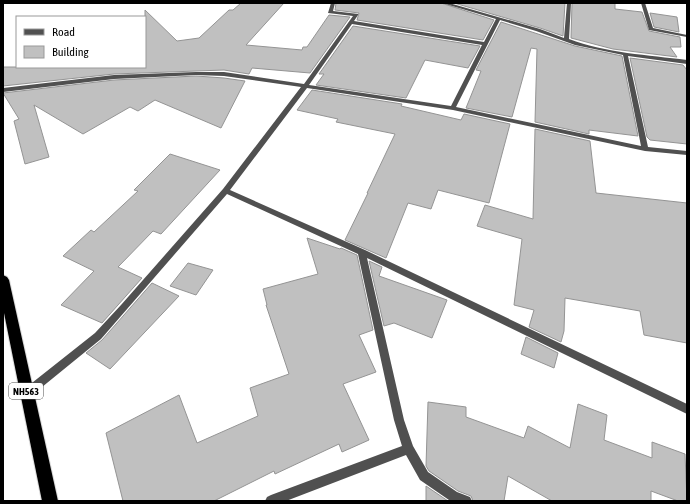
<svg xmlns="http://www.w3.org/2000/svg" width="690" height="504" viewBox="0 0 690 504" font-family="'Asap Condensed',sans-serif">
  <rect width="100%" height="100%" fill="#fff"/>
  <path fill="#c0c0c0" stroke="#949494" d="M241 3H284L246 45 302 50 303 47H307L329 15 350 17 310 73 252 68 249 74 224 70 114 74 3 86V67H145V10L177 41 199 38 229 10H233Z
    M336 3H441L494 20 483 40 357 20 359 13 335 10Z
    M454 3H565L563 36 540 28Z
    M572 3H615V9L642 12 649 31 680 37 681 47H670L677 57 613 49 571 38Z
    M650 13 677 17 679 32 654 27Z
    M501 22 575 46 622 56 638 136 589 130V134L535 122 537 49 531 48 512 117 466 108 481 71 476 70Z
    M353 26 480 46 468 68 425 60 406 98 316 85 324 74H319Z
    M630 58 683 65 687 70V144L650 140 647 137Z
    M196 76 224 78 245 81 221 128 155 100 138 111 130 107 83 134 34 105 49 157 25 164 14 121 19 119 3 93 114 80Z
    M312 90 402 104 401 106 461 120 464 114 510 124 489 203 438 190 431 209 408 203 386 258 345 240 368 193H367L395 134 336 122 338 119 297 110Z
    M535 129 590 141 596 193 687 203V343L644 335 640 311 565 298 564 331 561 342 529 327 534 310 514 305 522 239 477 226 485 205 533 219Z
    M170 154 220 170 161 234 153 231 118 267 142 278 102 323 61 305 94 271 63 256 91 230 94 232 138 191 134 190Z
    M307 238 340 249 341 248 357 255 373 330 359 335 376 372 343 384 369 440 342 452 339 444 275 474 274 471 214 501H123L106 433 179 395 197 443 258 416 250 388 289 374 266 305H267L263 289 318 274Z
    M369 261 382 267 379 276 447 300 432 338 394 323 384 326Z
    M188 263 213 270 196 295 170 286Z
    M152 283 179 296 110 369 86 353 102 340Z
    M526 337 558 353 554 368 521 354Z
    M428 402 466 407V417L524 438 528 426 570 448 578 404 607 415 604 440 652 458V442L685 454 687 501H678L651 491V501H552L508 476 504 501H473L471 496 458 491 429 471 426 466Z
    M426 486 448 501H426Z"/>
  <g fill="none" stroke-linecap="round" stroke-linejoin="round">
    <defs>
      <path id="trunk" d="M3 275 7 277 9 280 58 501H42L3 308Z"/>
    </defs>
    <use href="#trunk" stroke="#dbdbdb" stroke-width="2"/>
    <path fill="#505050" fill-rule="evenodd" d="M331 3H335L333 11 358 14V15L354 21 484 42 496 19 442 3H449L540 29 564 38 567 3H571L569 39C606 53 648 55 687 60V64L628 56 648 147 687 151V155L645 151 453 110 307 88 230 190 365 250 687 404V414L367 258 404 420 413 446 428 472 457 492 470 497 472 501 449 500 420 480 406 455 286 501H265L267 497 271 495 402 446 394 420 358 254 227 194 101 339 31 396 27 398 23 396 22 393 23 390 95 333 121 305 223 189 301 87 224 76 196 75 114 79 3 92V88L114 75 196 72H224L304 84 353 16 328 13ZM500 20 536 31 575 45 623 55 641 146 456 107ZM352 24 482 45 451 106 309 85Z
      M641 3H645L653 28 687 35V37L649 30Z"/>
    <use href="#trunk" fill="#000" fill-rule="evenodd"/>
  </g>
  <g text-anchor="middle" dominant-baseline="central" stroke-width="3.5" stroke-linejoin="round" paint-order="stroke">
    <rect fill="#fff" stroke="#4c4c4c" stroke-width="1" x="9" y="383" width="34" height="16" rx="3"/>
    <g font-size="10" font-weight="bold" fill="#000">
      <text x="26" y="391">NH563</text>
    </g>
  </g>
  <rect width="690" height="504" fill="none" stroke="#000000" stroke-width="8"/>
  <rect x="16" y="16" width="130" height="52" fill="#ffffff" stroke="#999999"/>
  <rect x="24" y="29" width="20" height="6" fill="#505050" stroke="#999999"/>
  <text x="52" y="36" font-size="12" fill="#000000">Road</text>
  <rect x="24" y="46" width="20" height="12" fill="#c0c0c0" stroke="#999999"/>
  <text x="52" y="56" font-size="12" fill="#000000">Building</text>
</svg>
